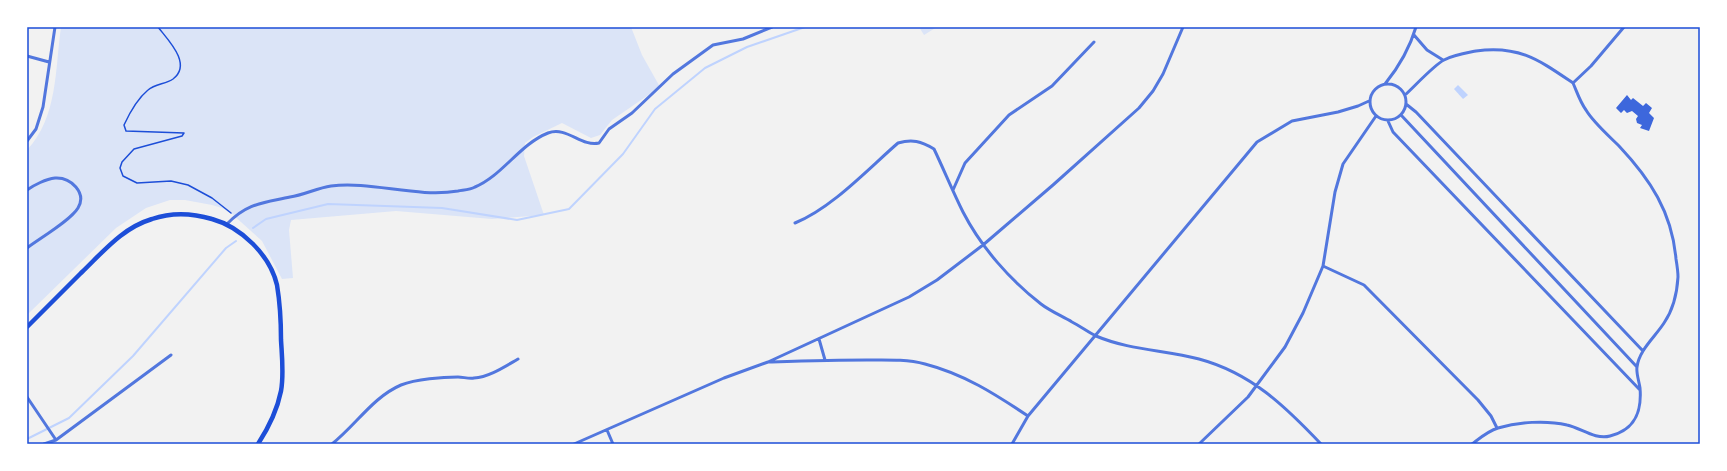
<svg xmlns="http://www.w3.org/2000/svg" width="1727" height="471" viewBox="0 0 1727 471" font-family="Commissioner,sans-serif">
  <rect width="100%" height="100%" fill="#f2f2f2"/>
  <path fill="#dbe4f7" d="M61 27H631L642 55 660 87 612 120 600 135 591 138 562 123 533 137 525 143 524 156 544 215 492 219 396 211 291 220 289 230 293 278 282 279 262 241 232 214 222 208 212 205 185 200H170L146 208 116 228 27 315V150C58 117 55 69 61 27Z
    M919 27H937L924 35Z"/>
  <path fill="#bfd3fe" d="M1458 85 1468 95 1463 99 1454 89Z"/>
  <g fill="none" stroke-linecap="round" stroke-linejoin="round">
    <path stroke="#bfd3fe" stroke-width="2" d="M253 228 266 219 328 204 442 208 517 220 569 209 623 154 655 109 705 68 747 47 805 27
      M27 439 69 418 133 356 226 248 236 241"/>
  </g>
  <path fill="#3d67dc" d="M1627 95 1631 100 1633 98 1643 106 1646 103 1652 108 1649 113 1654 118 1649 131 1640 128 1642 125 1637 123 1636 119 1638 116 1632 111 1627 113 1624 110 1621 113 1616 108Z"/>
  <g fill="none" stroke-linecap="round" stroke-linejoin="round">
    <path stroke="#1d4ed8" stroke-width="1.5" d="M158 27C167 39 193 64 173 79 166 84 155 84 148 90 137 99 130 112 124 125L126 131 184 133 182 136 134 149 122 162 120 168 123 176 137 183 171 181 188 185 212 198 231 213"/>
    <path stroke="#5277de" stroke-width="3" d="M1414 35 1427 50 1443 60
      M27 56 49 62
      M1573 83 1591 66 1624 27
      M1370 102a18 18 0 1 1 36 0a18 18 0 1 1-36 0Z
      M1385 84C1398 68 1410 47 1416 27
      M1405 95C1414 87 1434 65 1444 60 1453 55 1466 53 1476 51 1519 45 1539 60 1573 83
      M1406 104 1416 112 1643 351
      M1401 115 1637 367
      M1388 121 1393 132 1640 390
      M27 141 36 129 43 107 55 27
      M27 190C34 185 46 179 55 178 71 177 87 193 78 208 70 221 40 238 27 248
      M953 190 965 163 1009 115 1052 86 1094 42
      M795 223C832 208 868 169 898 143 912 139 921 141 934 149 944 170 953 192 963 212 981 247 1010 280 1041 304 1050 311 1062 316 1072 322 1080 326 1088 332 1096 336 1129 350 1164 350 1199 359 1251 373 1285 406 1321 444
      M227 224C247 203 263 203 290 197 304 195 317 188 331 186 372 181 416 198 458 191 463 190 470 190 475 187 502 176 520 144 548 133 567 126 581 147 599 143L609 129 632 113 673 74 713 45 743 39 772 27
      M1323 266 1364 285 1478 400 1491 416 1497 428
      M819 339 825 360
      M769 362C802 361 834 360 867 360 886 360 906 359 925 364 964 374 995 394 1028 416
      M27 397 56 440 171 355
      M607 430 613 444
      M44 444 56 440
      M332 444C356 425 373 397 401 385 416 379 443 377 458 377 463 377 469 379 474 378 489 377 504 367 518 359
      M574 444 724 378 768 362 909 297 937 280 983 245 1053 185 1139 108 1153 91 1163 74 1183 27
      M1012 444 1028 416 1257 142 1292 121 1338 112 1358 106 1369 101
      M1199 444 1248 397 1285 347 1303 313 1323 266 1335 192 1343 164 1376 116
      M1472 444C1480 438 1488 431 1498 428 1518 422 1546 420 1567 425 1581 428 1595 440 1610 436 1635 430 1642 412 1640 388 1639 381 1636 373 1637 367 1639 350 1655 337 1664 323 1673 310 1677 294 1678 277 1678 272 1677 265 1676 259 1672 212 1650 179 1619 146 1609 136 1593 122 1586 110 1580 102 1577 92 1573 83"/>
    <path stroke="#1d4ed8" stroke-width="4.5" d="M27 327C45 309 63 291 81 273 103 252 122 228 152 219 172 212 192 213 212 219 241 227 270 255 277 285 280 303 281 322 281 340 282 357 284 375 281 391 277 411 269 427 258 444"/>
  </g>
  <rect width="1727" height="471" fill="none" stroke="#ffffff" stroke-width="56"/>
  <rect x="28" y="28" width="1671" height="415" fill="none" stroke="#1d4ed8" stroke-width="1.5"/>
</svg>
